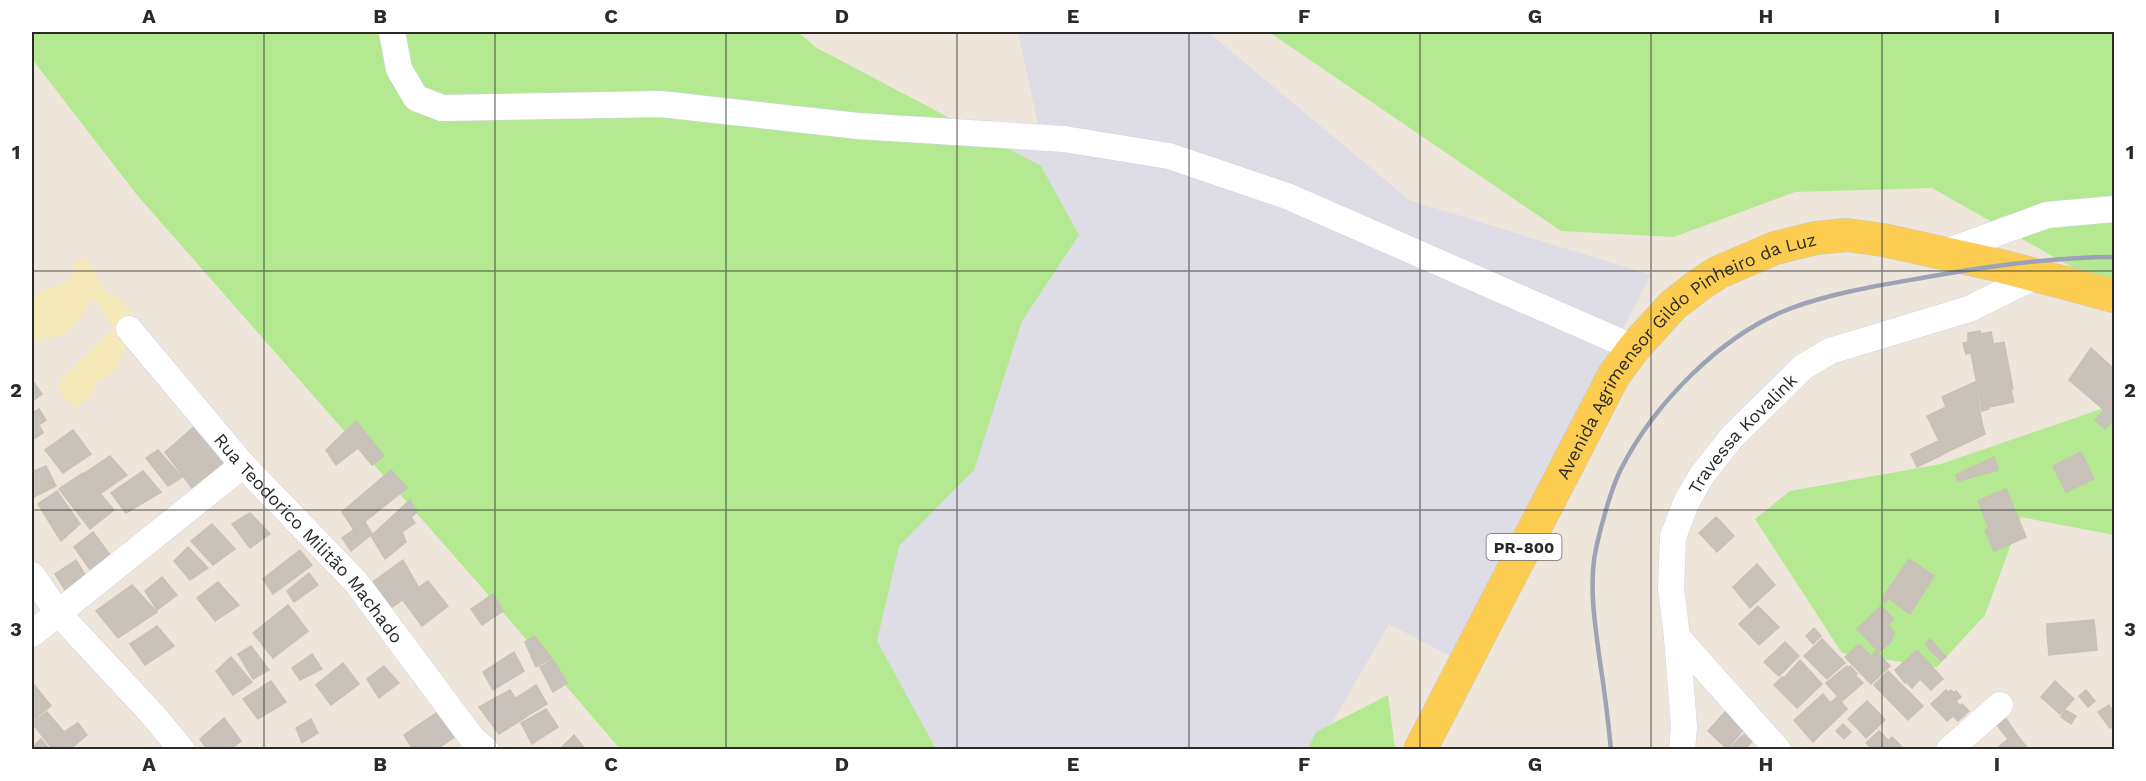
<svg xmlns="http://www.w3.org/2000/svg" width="2146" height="781" viewBox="0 0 2146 781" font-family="'Work Sans',sans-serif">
  <rect width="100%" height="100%" fill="#eee5db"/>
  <path fill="#dedce5" d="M1018 32H1208L1409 200 1651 275 1450 656 1389 624 1317 749H914L754 417 711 120 1043 147Z"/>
  <path fill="#b4e992" d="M32 32H798L817 48 1041 166 1079 235 1022 321 974 470 899 546 877 641 936 749H620L477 582 137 195 32 59Z
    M1269 32H2114V291L1932 188 1795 192 1674 237 1561 231Z
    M2104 408 2114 410V535L2021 517 1985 615 1937 667 1842 653 1755 519 1790 491 1941 464Z
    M1388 695 1395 749H1308L1316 732Z"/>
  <path fill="#f6eabb" d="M81 259 88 260 107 294C115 296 125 301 130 309 137 322 122 360 113 371 109 375 102 378 97 381L93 394 78 407 70 404 58 387V381L114 328 97 302 89 300C75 332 67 333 35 342L32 340V302L36 295 44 289 55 288 71 278 74 264Z"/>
  <path fill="#c9c2bb" stroke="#c9c1b4" stroke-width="1.5" d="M1980 331 1981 334 1991 332 2003 392 2011 390 2014 402 1989 407V409L1982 411 1971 353 1966 354 1963 343 1968 342V333Z
    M2004 342 2013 389 2003 392 1993 344Z
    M2091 348 2114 369V419L2105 429 2095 420 2104 410 2069 380Z
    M32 380 42 394 32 401Z
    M1975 382 1982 423 1940 443 1927 416 1946 407 1942 397Z
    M39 409 46 420 39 425 43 433 32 440V413Z
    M356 421 384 456 372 465 358 448 336 465 326 450Z
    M1982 423 1985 434 1945 453 1940 443Z
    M196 425 225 461 192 488 165 452Z
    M73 430 91 454 63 473 45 450Z
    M1938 441 1944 454 1917 467 1911 454Z
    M158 450 182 477 168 486 146 458Z
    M2081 452 2094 479 2066 492 2053 466Z
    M110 456 127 475 101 493 85 473Z
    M1994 457 1998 470 1958 481 1956 475Z
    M46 466 56 486 32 498V472Z
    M391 470 407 488 354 530 342 512Z
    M143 471 161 492 126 513 111 493Z
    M83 473 114 510 90 529 59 489Z
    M2006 489 2026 537 1994 551 1985 530 1989 529 1978 501Z
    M57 491 80 524 61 541 38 504Z
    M410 500 417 512 411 517 415 523 402 532 406 542 385 559 371 536Z
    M250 513 270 534 250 548 232 524Z
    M1716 517 1721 522 1704 538 1699 533Z
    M365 522 372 534 351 551 342 538Z
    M1721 522 1734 536 1717 552 1704 538Z
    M212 524 235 549 213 565 191 541Z
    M93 532 111 556 91 571 74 547Z
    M188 547 208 568 190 580 174 561Z
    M300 550 312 565 273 594 263 579Z
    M1909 559 1934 576 1910 614 1888 598 1885 602 1882 599Z
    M76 560 87 578 67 593 55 574Z
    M403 560 419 588 388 610 370 584Z
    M1757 564 1775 585 1750 608 1733 587Z
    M309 573 318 585 294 602 287 591Z
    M162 577 177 595 157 610 145 591Z
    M428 581 448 606 422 626 402 599Z
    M218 582 239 605 215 621 197 598Z
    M132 585 157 612 118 638 96 611Z
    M493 594 503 611 482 625 471 609Z
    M288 605 308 631 273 658 253 633Z
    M1758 606 1779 627 1759 645 1739 624Z
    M1881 606 1894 619 1888 625 1894 633 1891 642 1879 652 1857 629Z
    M2094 620 2095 629 2047 633V624Z
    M157 626 174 646 145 665 130 644Z
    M1814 628 1821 636 1813 644 1806 636Z
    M2095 629 2097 650 2049 655 2047 633Z
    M534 636 552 658 536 667 525 642Z
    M1822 639 1845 663 1827 679 1804 656Z
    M1930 639 1946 657 1941 661 1925 644Z
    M1785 642 1799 656 1779 676 1764 662Z
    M1859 644 1871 656 1876 651 1890 666 1871 684 1845 657Z
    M251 646 269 670 253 679 238 654Z
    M1917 650 1943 679 1931 690 1920 679 1912 688 1906 682 1905 683 1895 670Z
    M514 652 524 671 493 690 483 672Z
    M312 654 322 669 300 680 292 668Z
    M231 657 252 682 233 695 216 671Z
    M553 660 567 683 553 692 540 667Z
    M1800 660 1818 680 1796 701 1787 692 1784 695 1774 685 1782 677 1784 678Z
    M343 663 359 684 331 705 316 685Z
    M384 666 399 683 379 698 367 679Z
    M1847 666 1848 668 1850 666 1857 674 1855 675 1863 683 1842 701 1826 683Z
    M1888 671 1923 706 1908 720 1874 685Z
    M1818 680 1822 684 1797 708 1784 695 1787 692 1796 701Z
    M271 681 286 702 258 719 243 699Z
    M2055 681 2074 699 2060 714 2041 697Z
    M32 682 51 706 32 721Z
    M536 685 547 704 527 716 516 698Z
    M510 690 526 717 499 734 479 707Z
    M1946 690 1948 692 1951 690 1954 693 1956 691 1961 697 1956 701 1960 706 1962 704 1969 711 1958 721 1953 716 1947 721 1931 704Z
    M2086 690 2095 701 2088 707 2079 696Z
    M1823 694 1830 703 1837 697 1847 709 1822 733 1803 712Z
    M1867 701 1878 712 1859 730 1848 719Z
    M2109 705 2114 714V726L2110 728 2098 712Z
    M546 709 558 727 532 744 521 723Z
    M2065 710 2076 716 2071 724 2061 717Z
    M439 711 455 737 435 750H413L404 735Z
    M1726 711 1745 728 1727 749 1708 731Z
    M47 712 64 732 78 723 87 735 69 750H53L32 723Z
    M1803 712 1822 733 1813 742 1794 720Z
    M1878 712 1885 720 1866 738 1859 730Z
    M2005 717 2017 735 2029 750H2001L1999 747 2008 739 1997 725Z
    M224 718 241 741 229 750H208L200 739Z
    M311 719 318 733 302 743 296 728Z
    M1843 724 1851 732 1844 739 1836 731Z
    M1879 731 1888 740 1878 750H1873L1866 743Z
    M1744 734 1752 742 1743 750H1728Z
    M574 735 586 750H559Z
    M1892 737 1905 750H1879Z
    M41 739 50 750H32V747Z"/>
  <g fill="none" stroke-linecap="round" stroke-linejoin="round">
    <defs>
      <g id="minor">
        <path d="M392 32 399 69 416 98 442 108 661 104 858 126 1064 139 1169 156 1287 196 1634 348"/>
        <path d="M1940 254 2047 215 2114 209"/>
        <path id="s1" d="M129 329 243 465 356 582 472 738 486 750"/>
        <path d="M32 575 59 614 153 715 182 750"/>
        <path d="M32 634 243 465"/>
        <path d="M1677 637 1778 750"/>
        <path id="s2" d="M1682 750 1684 727 1677 637 1671 588 1673 537 1686 503 1702 475 1732 437 1803 367 1830 351 1969 309 2036 276"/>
        <path d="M1949 750 2000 705"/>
      </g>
      <g id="major">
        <path id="s3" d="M1420 750 1614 375 1634 348 1673 305 1699 285 1717 273 1775 248 1816 238 1847 235 1883 240 1997 265 2114 296"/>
      </g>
    </defs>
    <use href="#minor" stroke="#d0d5e5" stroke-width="27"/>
    <use href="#major" stroke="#c8c8c8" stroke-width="34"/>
    <use href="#minor" stroke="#fff" stroke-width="26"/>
    <use href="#major" stroke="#fdcd51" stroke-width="33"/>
    <path stroke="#9da2b6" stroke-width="4.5" d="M1611 750C1608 718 1604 687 1599 655 1595 624 1590 592 1594 560 1597 539 1611 488 1621 469 1654 404 1720 336 1789 309 1837 291 1889 284 1939 275 1997 265 2055 257 2114 257"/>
  </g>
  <path fill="none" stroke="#2a2a2a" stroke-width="1.5" stroke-opacity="0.55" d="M264 32V750M495 32V750M726 32V750M957 32V750M1189 32V750M1420 32V750M1651 32V750M1882 32V750M32 271H2114M32 510H2114"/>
  <g text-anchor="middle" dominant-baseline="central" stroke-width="5" stroke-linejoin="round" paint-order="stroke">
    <rect fill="#fff" stroke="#6a6a6a" stroke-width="1.5" x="1486.5" y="534" width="75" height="26" rx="4.5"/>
    <g font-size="16" font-weight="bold" fill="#2a2a2a">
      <text x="1524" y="547">PR-800</text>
    </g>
    <g font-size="18" fill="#2a2a2a" stroke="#fff">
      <text stroke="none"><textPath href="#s3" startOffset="490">Avenida Agrimensor Gildo Pinheiro da Luz</textPath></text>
      <text stroke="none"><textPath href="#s2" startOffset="340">Travessa Kovalink</textPath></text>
      <text stroke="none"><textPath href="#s1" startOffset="276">Rua Teodorico Militão Machado</textPath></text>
    </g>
  </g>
  <rect width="2146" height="781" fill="none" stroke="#ffffff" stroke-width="66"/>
  <rect x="33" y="33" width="2080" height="715" fill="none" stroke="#2a2a2a" stroke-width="2"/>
  <g font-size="20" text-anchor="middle" font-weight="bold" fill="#2a2a2a">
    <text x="149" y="23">A</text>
    <text x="380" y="23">B</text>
    <text x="611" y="23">C</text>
    <text x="842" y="23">D</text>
    <text x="1073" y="23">E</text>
    <text x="1304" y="23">F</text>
    <text x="1535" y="23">G</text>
    <text x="1766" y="23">H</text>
    <text x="1997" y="23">I</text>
    <text x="16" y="159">1</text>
    <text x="2130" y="159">1</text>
    <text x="16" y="397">2</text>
    <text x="2130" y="397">2</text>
    <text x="16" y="636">3</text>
    <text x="2130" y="636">3</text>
    <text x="149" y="771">A</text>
    <text x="380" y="771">B</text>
    <text x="611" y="771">C</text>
    <text x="842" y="771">D</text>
    <text x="1073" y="771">E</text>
    <text x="1304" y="771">F</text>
    <text x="1535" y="771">G</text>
    <text x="1766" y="771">H</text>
    <text x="1997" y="771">I</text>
  </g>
</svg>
